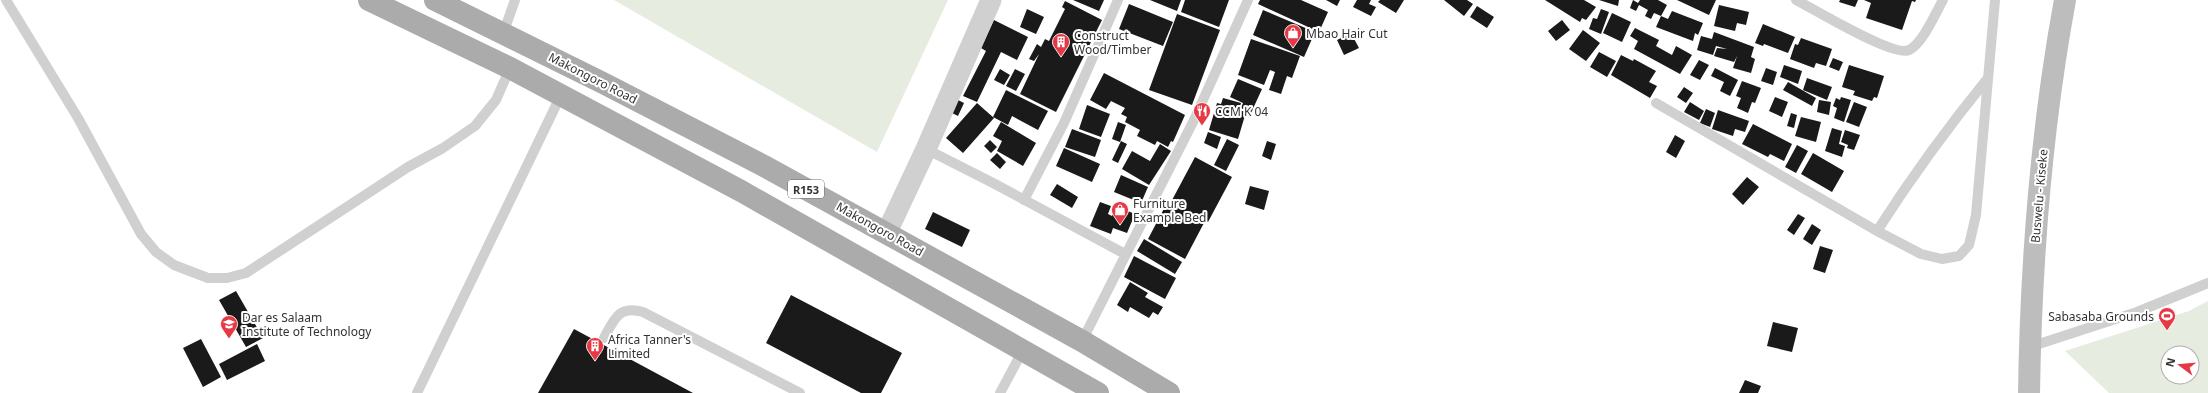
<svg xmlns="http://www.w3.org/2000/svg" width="2208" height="393" viewBox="0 0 2208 393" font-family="'Noto Sans',sans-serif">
  <rect width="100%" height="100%" fill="#fff"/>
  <path fill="#e6ecdf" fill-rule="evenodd" d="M614 0H948L877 152Z
    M2208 301V393H2109L2065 351 2189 311ZM2168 353H2192V377H2168Z"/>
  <path fill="#1a1a1a" d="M1073 0H1104L1099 11Z
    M1150 0H1181L1177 11Z
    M1185 0H1229L1219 27 1181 12Z
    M1260 0H1301L1328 12 1319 32 1258 4Z
    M1326 0H1340L1337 6Z
    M1357 0H1371L1369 4 1376 7 1371 16 1353 7Z
    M1380 0H1404L1396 13 1378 2Z
    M1444 0H1467L1473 4 1464 16Z
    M1545 0H1584L1596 7 1586 20 1582 18 1580 22Z
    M1599 0H1619L1618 6Z
    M1633 0 1638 3 1640 0H1658L1667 5 1661 16 1654 13 1651 19 1645 16 1648 10 1639 5 1636 11 1630 8Z
    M1677 0H1716L1709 15Z
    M1840 0H1858L1855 7 1839 2Z
    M1864 0H1916L1915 2 1912 1 1902 30 1866 18 1871 3Z
    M1065 1 1102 20 1056 112 1020 94 1039 54 1034 61 1029 59 1037 44 1041 47 1045 39 1049 41 1065 9 1062 7Z
    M1129 4 1173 22 1163 46 1119 29Z
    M1719 5 1749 12 1746 25 1737 23 1735 31 1714 26Z
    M1477 6 1494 17 1487 28 1470 17Z
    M1027 9 1044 17 1036 34 1020 27Z
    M1601 9 1609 12 1601 34 1589 29 1593 18 1597 19Z
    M1263 10 1315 32 1304 57 1253 35Z
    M1672 11 1703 23 1698 35 1695 33 1693 41 1656 27 1661 16 1668 19Z
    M1612 13 1631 22 1622 42 1603 33Z
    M1177 14 1220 30 1192 105 1149 90Z
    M994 20 1028 37 1017 60 1001 52 977 102 963 96 986 51 981 48Z
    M1562 20 1570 30 1556 41 1548 31Z
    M1763 24 1795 37 1788 53 1764 44 1763 46 1755 43Z
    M1635 28 1659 40 1656 46 1672 55 1676 46 1692 55 1680 74 1634 49 1638 41 1630 36Z
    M1583 30 1600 43 1586 61 1569 49Z
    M1714 32 1754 47 1751 57 1755 59 1751 73 1733 68 1737 56 1734 62 1714 56 1717 48 1727 49 1716 46 1713 55 1697 50 1701 36 1712 39Z
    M1351 33 1359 48 1344 55 1337 40Z
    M1801 38 1832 49 1826 66 1816 63 1814 68 1790 59 1795 44 1798 45Z
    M1251 39 1300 56 1292 78 1287 76 1281 94 1269 90 1275 72 1270 70 1264 85 1238 75Z
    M1599 52 1616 61 1607 77 1590 67Z
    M1621 55 1633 61 1634 59 1656 71 1649 82 1657 86 1650 98 1611 75Z
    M1833 58 1843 62 1839 71 1829 67Z
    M1699 60 1709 65 1700 80 1690 75Z
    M1784 65 1802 71 1798 84 1780 77Z
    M1849 65 1884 76 1877 98 1874 97 1872 101 1853 95 1855 91 1842 87Z
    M1715 68 1738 80 1730 96 1720 91 1724 82 1711 76Z
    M1766 68 1777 72 1773 85 1761 81Z
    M1000 69 1010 75 1004 85 994 80Z
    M1015 69 1025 74 1016 91 1006 86Z
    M1104 73 1185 115 1173 142 1171 141 1168 147 1157 141 1155 145 1137 136 1140 130 1125 122 1127 117 1121 114 1125 108 1111 101 1106 109 1090 100Z
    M1807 78 1832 87 1827 100 1803 90Z
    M1238 79 1262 89 1251 113 1241 108 1243 103 1230 97Z
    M1742 81 1761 88 1755 103 1752 102 1748 113 1737 108 1741 98 1736 96Z
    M1788 82 1816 98 1812 106 1783 90Z
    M1684 87 1693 93 1686 103 1677 97Z
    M1006 90 1048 111 1038 130 1012 116 1008 125 993 117Z
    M1775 97 1788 102 1782 117 1769 111Z
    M1841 97 1851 100 1844 122 1834 118 1837 108 1833 106 1836 98 1840 100Z
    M1223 98 1241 103 1239 110 1246 112 1238 139 1209 130 1217 103 1221 104Z
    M956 99 964 103 958 116 950 112Z
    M1819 100 1831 102 1829 115 1817 112Z
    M1690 102 1704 111 1699 120 1684 112Z
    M1854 102 1867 107 1859 127 1846 122Z
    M977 103 994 118 963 153 946 138Z
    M1087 105 1110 114 1101 137 1079 129Z
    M1706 109 1715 113 1710 127 1700 123Z
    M1718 110 1749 121 1745 132 1735 129 1733 136 1712 129Z
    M1791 113 1797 115 1794 128 1787 126Z
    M1801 117 1821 122 1816 142 1795 136Z
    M1001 122 1036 143 1023 166 997 151 1002 141 993 136Z
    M1118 122 1126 125 1120 142 1112 139Z
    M1753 124 1792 144 1784 161 1770 154 1768 157 1742 144Z
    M1832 128 1842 131 1839 144 1845 146 1842 157 1825 151Z
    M1072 129 1101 140 1095 157 1065 147Z
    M1845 130 1860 135 1854 150 1847 148 1848 145 1841 142Z
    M1208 132 1221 137 1217 149 1204 143Z
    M1675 135 1685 141 1676 158 1666 152Z
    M1227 139 1239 145 1226 171 1214 165Z
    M990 140 997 147 991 153 984 146Z
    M1121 141 1127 144 1118 163 1112 160Z
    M1267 141 1276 144 1271 160 1262 156Z
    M1160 144 1171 151 1149 185 1122 169 1132 151 1150 161Z
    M1797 145 1808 151 1796 173 1785 167Z
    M1064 148 1100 164 1092 182 1056 166Z
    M997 153 1006 162 1000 169 990 160Z
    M1813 153 1844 171 1832 192 1801 174Z
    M1195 157 1232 177 1208 222 1201 218 1205 221 1185 259 1148 239 1168 201 1171 202Z
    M1121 175 1148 187 1141 203 1114 192Z
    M1747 177 1759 187 1743 205 1732 194Z
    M1057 184 1078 197 1072 208 1050 195Z
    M1250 186 1269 191 1264 210 1245 204Z
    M1100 202 1111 206 1108 214 1112 216 1116 206 1135 214 1127 233 1113 228 1111 234 1090 226Z
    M933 212 970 230 962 247 925 229Z
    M1798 214 1805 218 1794 235 1787 230Z
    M1812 224 1821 230 1812 245 1803 239Z
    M1144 239 1182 262 1175 274 1137 251Z
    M1820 246 1833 250 1825 273 1813 269Z
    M1134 256 1176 278 1165 299 1124 277Z
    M1130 282 1148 293 1145 297 1163 307 1158 315 1153 312 1149 318 1130 307 1128 312 1117 305Z
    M236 291 263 338 246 347 219 300Z
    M791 295 902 353 881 393H861L766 343Z
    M1773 322 1798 328 1792 352 1767 346Z
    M574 329 693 393H538Z
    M201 339 221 377 203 387 183 348Z
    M257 344 265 361 227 380 219 364Z
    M1745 380 1761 386 1758 393H1739Z"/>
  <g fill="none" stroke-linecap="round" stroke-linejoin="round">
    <path stroke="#d0d0d0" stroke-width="10" d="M6 0 78 118 141 234 156 252 174 265 208 278H227L246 273 408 167 443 148 475 126 496 100 510 68
      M1796 0C1814 9 1894 58 1909 50 1923 43 1935 14 1943 0
      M503 34 515 0
      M1656 103 1877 231 1921 254 1942 259 1959 256 1969 245 1976 215 1995 0
      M926 149 995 184 1125 254
      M1024 200 1064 123 1118 0
      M1877 231C1911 178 1948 127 1988 78
      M604 338C614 319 619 305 643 312L800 393
      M1082 341 1194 120 1248 0
      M2030 347 2137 312 2208 283
      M417 393 561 95
      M1000 393 1023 350"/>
    <path stroke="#d0d0d0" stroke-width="21" d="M887 232 926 149 991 0"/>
    <path stroke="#bdbdbd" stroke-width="22" d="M2029 393C2031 261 2041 130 2065 0"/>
    <path stroke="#ababab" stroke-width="22" d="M369 0 510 68 741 191 1098 393
      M435 0 605 84 764 166 1082 341 1169 393"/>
  </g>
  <defs>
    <symbol id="shop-pin" viewBox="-11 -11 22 30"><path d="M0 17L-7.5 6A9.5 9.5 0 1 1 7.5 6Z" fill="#e63946" stroke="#fff"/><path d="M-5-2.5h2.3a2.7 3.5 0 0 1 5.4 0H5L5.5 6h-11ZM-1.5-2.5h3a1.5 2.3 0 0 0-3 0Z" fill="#fff"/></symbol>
    <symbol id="building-pin" viewBox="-11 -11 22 30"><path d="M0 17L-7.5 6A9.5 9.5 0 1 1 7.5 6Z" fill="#e63946" stroke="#fff"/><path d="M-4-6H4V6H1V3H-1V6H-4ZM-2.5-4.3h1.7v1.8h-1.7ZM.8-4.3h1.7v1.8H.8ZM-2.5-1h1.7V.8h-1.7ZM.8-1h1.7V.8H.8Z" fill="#fff"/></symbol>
    <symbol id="restaurant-pin" viewBox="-11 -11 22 30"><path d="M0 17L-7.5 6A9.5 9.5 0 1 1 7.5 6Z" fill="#e63946" stroke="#fff"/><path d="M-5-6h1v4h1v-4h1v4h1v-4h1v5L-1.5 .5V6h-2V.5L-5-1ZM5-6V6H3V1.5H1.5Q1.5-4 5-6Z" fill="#fff"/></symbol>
    <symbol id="stadium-pin" viewBox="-11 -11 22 30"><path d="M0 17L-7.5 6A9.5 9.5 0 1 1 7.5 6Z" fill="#e63946" stroke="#fff"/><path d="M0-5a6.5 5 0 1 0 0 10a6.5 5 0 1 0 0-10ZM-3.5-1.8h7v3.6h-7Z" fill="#fff"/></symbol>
    <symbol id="university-pin" viewBox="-11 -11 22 30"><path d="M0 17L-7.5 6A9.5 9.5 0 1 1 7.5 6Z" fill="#e63946" stroke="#fff"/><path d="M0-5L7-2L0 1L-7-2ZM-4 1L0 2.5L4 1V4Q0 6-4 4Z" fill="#fff"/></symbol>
  </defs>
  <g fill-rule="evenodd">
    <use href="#shop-pin" x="1283" y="23" width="20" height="27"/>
    <use href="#building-pin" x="1051" y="32" width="20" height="27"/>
    <use href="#restaurant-pin" x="1192" y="101" width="20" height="27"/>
    <use href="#shop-pin" x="1110" y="200" width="20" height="27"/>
    <use href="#stadium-pin" x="2157" y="306" width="20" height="27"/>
    <use href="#university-pin" x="219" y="314" width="20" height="27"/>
    <use href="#building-pin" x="585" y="336" width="20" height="27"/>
  </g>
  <g text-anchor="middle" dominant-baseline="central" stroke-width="4" stroke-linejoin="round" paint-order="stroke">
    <rect fill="#fff" stroke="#707070" stroke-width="1" x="788" y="180" width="36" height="18" rx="3"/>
    <g font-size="11" font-weight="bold" fill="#333">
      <text x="806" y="189">R153</text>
    </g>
    <g font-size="12" fill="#333" stroke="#fff" text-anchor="start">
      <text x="1306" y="33">Mbao Hair Cut</text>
      <text x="1074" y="35">Construct<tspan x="1074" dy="14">Wood/Timber</tspan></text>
      <text x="1215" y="111">CCM K 04</text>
      <text x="1133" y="203">Furniture<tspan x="1133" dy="14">Example Bed</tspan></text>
      <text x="2154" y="316" text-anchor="end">Sabasaba Grounds</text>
      <text x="242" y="317">Dar es Salaam<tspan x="242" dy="14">Institute of Technology</tspan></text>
      <text x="608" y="339">Africa Tanner's<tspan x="608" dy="14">Limited</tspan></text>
    </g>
    <g font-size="12" fill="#333" stroke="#fff">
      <text transform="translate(593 78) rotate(27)">Makongoro Road</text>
      <text transform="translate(2039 196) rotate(-85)">Buswelu - Kiseke</text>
      <text transform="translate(880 229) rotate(29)">Makongoro Road</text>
    </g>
  </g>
  <g transform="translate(2180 365) rotate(286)"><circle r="19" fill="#ffffff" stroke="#adadad"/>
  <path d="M0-3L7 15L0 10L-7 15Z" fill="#e63946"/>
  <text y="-6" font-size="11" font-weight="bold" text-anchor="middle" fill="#333333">N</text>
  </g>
</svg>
